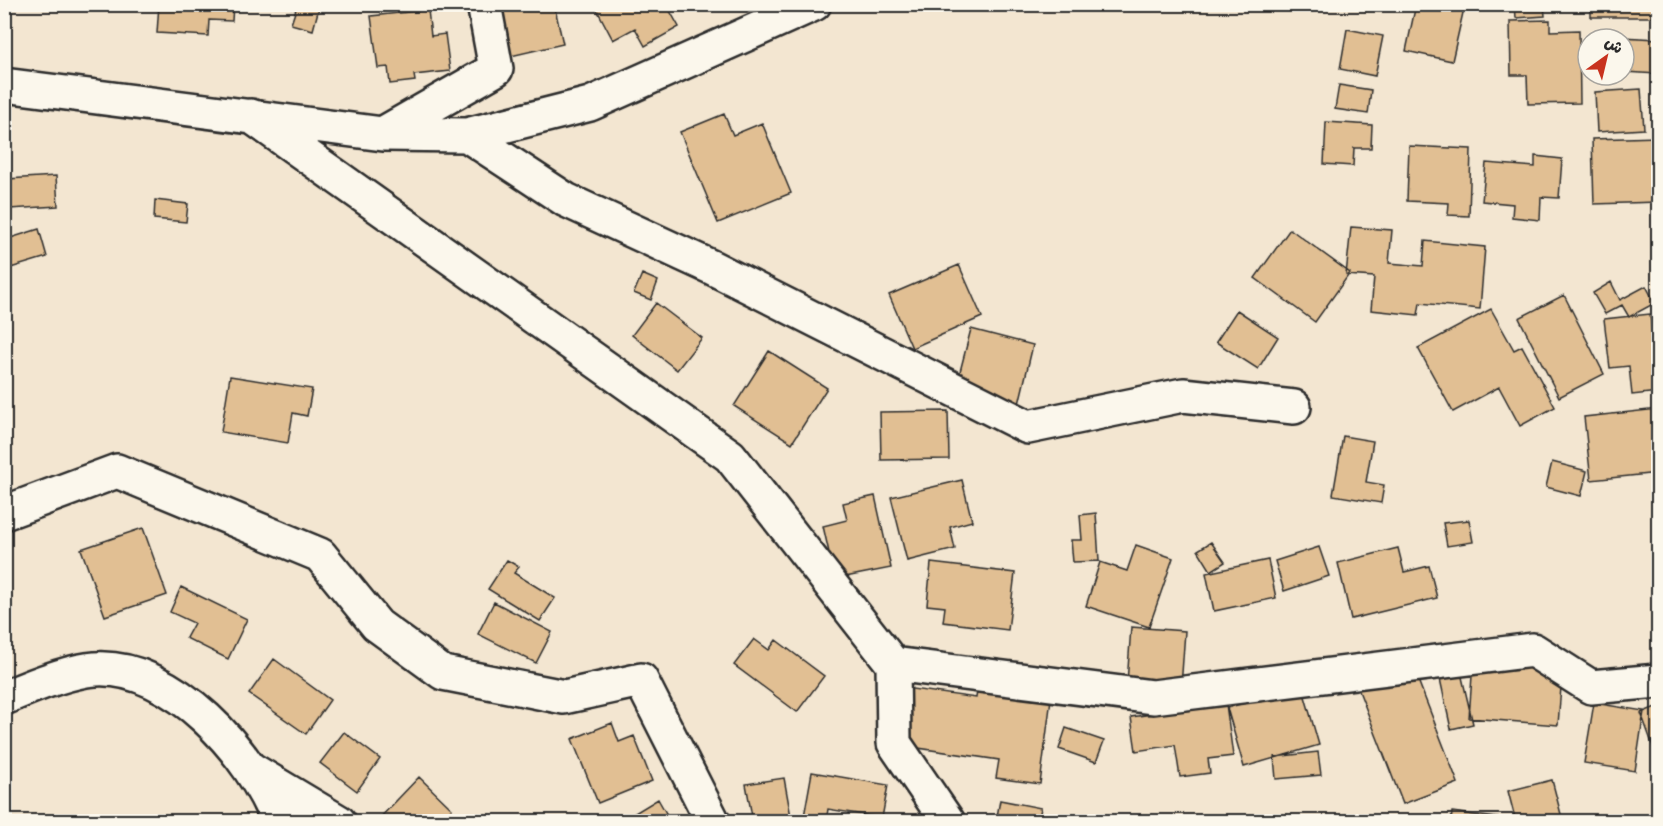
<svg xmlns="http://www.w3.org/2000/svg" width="1663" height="826" viewBox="0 0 1663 826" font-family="'Architects Daughter','Playpen Sans Arabic',sans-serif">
  <rect width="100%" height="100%" fill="#f3e6d1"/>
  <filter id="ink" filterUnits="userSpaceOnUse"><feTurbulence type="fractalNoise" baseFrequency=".0167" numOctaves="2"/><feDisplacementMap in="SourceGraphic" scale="12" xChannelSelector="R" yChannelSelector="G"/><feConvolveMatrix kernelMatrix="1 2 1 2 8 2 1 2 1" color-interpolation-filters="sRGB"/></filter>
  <g filter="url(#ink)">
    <path fill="#e1bf93" stroke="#2b2b2b" stroke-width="1.5" d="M159 4H233L232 21 209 20 208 36 157 33Z
      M279 4H320L313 30 291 24 296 9Z
      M483 4H554L563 44 489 61Z
      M594 4H666L679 27 645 46 635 28 613 40Z
      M1416 4H1465L1452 61 1406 51Z
      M1515 4H1544L1545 16 1516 18Z
      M1591 4H1658V17H1591Z
      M428 10 431 36 445 34 450 71 414 75 415 81 390 84 388 67 378 68 371 16Z
      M1550 20V31L1579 30 1580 103 1528 104 1527 75H1511L1510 21Z
      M1347 29 1383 36 1375 76 1340 69Z
      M1602 36 1658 39V74L1624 72V39H1602Z
      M1339 85 1371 90 1368 114 1335 109Z
      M1641 89 1644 129 1597 132 1595 92Z
      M724 114 733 135 762 123 791 193 718 223 680 132Z
      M1326 122 1372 125 1371 148H1354L1353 166 1324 164Z
      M1658 137V202L1594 204 1592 139Z
      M1409 146 1471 149 1469 216 1448 215 1449 203 1407 201Z
      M1535 156 1562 159 1559 198 1541 197 1540 220 1512 217 1513 204 1482 201 1486 163 1535 167Z
      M56 176 58 206 9 209 7 179Z
      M155 200 188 204 186 222 154 219Z
      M1351 227 1392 230 1389 263 1423 266 1425 241 1485 247 1480 309 1420 303 1418 315 1371 310 1374 277 1346 275Z
      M39 229 47 257 4 270V240Z
      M1290 229 1350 273 1315 322 1255 278Z
      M959 265 982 317 912 348 889 295Z
      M642 274 658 281 651 300 634 293Z
      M1611 282 1620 300 1646 286 1655 303 1629 317 1622 305 1605 314 1593 293Z
      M1564 295 1604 374 1559 397 1519 318Z
      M656 303 702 338 677 370 632 335Z
      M1491 309 1514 350 1522 346 1555 407 1520 426 1499 387 1453 412 1418 348Z
      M1237 310 1278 337 1258 369 1216 342Z
      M1650 314 1654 352H1658V392L1632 395 1629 366 1610 368 1604 319Z
      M971 329 1033 345 1019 404 956 387Z
      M769 351 827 388 792 443 734 406Z
      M230 376 312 389 307 416 293 413 288 443 221 432Z
      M1658 409V473L1591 480 1584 417Z
      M948 411 949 459 881 460 880 412Z
      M1343 436 1373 441 1366 482 1384 485 1381 503 1333 495Z
      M1552 462 1587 471 1581 496 1546 487Z
      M962 480 972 521 950 527 955 549 907 561 891 497Z
      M875 496 891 568 835 579 823 526 847 520 843 503Z
      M1096 513 1099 561 1073 562 1071 540H1082L1080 515Z
      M1469 520 1473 542 1447 546 1443 523Z
      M143 528 167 595 105 616 81 549Z
      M1211 542 1225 562 1211 571 1198 550Z
      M1136 545 1173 558 1149 627 1086 606 1100 562 1127 571Z
      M1319 547 1329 576 1284 591 1275 561Z
      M1398 548 1404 572 1429 566 1437 598 1351 619 1338 563Z
      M507 560 519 567 514 573 555 598 540 621 488 589Z
      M1268 560 1276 598 1214 611 1206 573Z
      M931 563 1015 573 1008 630 943 622 945 607 927 605Z
      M181 587 247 619 228 659 186 638 194 623 170 612Z
      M494 602 552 632 536 663 478 634Z
      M1131 627 1185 631 1181 687 1127 683Z
      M754 639 769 650 776 640 824 676 797 712 734 665Z
      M1409 657 1458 783 1403 804 1354 678Z
      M274 659 330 700 306 734 249 694Z
      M1458 660 1473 724 1451 729 1437 665Z
      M1473 662 1536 666V672L1562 674 1558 725 1469 718Z
      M978 681 1052 691 1040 784 996 778 999 760 898 745 905 688 976 698Z
      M1302 686 1319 745 1244 767 1227 708Z
      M1594 703 1644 711 1635 771 1584 763Z
      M1226 704 1233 756 1208 759 1210 773 1180 777 1175 745 1136 751 1131 717Z
      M1658 706V760L1641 713Z
      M612 723 619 742 634 736 652 781 598 803 572 739Z
      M1066 728 1104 741 1096 762 1059 749Z
      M344 732 380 759 357 791 320 763Z
      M1318 752 1321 775 1276 779 1274 757Z
      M812 772 888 785 882 818 828 809 826 822H803Z
      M419 777 452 809 447 815 455 822H376Z
      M784 778 792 822H753L746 784Z
      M1552 780 1563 822H1516L1508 791Z
      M658 799 671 822H620Z
      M1000 800 1041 808 1038 822H996Z
      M1452 812 1519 821V822H1451Z"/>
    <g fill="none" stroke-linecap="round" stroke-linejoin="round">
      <defs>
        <path id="minor" d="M4 85 383 134 467 135 590 104 814 4
          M251 116 730 456 893 664 1153 697 1533 650 1591 687 1658 681
          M384 133 496 69 484 4
          M467 135 566 200 711 267 1028 427 1183 395 1294 407
          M4 513 117 471 320 555 377 625 443 673 564 697 641 680 713 822
          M893 664 894 743 948 822
          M4 698C29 687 68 671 95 669 173 664 253 755 278 822
          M252 770 339 822"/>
      </defs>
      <use href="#minor" stroke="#2b2b2b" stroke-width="38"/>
      <use href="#minor" stroke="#fbf7ec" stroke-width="33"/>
    </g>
  </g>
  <rect width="1663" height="826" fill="none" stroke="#fbf7ec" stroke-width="24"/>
  <rect x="12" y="12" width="1639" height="802" fill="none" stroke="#2b2b2b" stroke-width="2" filter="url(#ink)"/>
  <g transform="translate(1606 57) rotate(34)"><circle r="28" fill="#fbf7ec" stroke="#a8a59f" stroke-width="1.5"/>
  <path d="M0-4.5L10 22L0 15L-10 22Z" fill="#c8321e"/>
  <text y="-9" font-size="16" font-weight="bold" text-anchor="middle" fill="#2b2b2b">ش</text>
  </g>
</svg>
